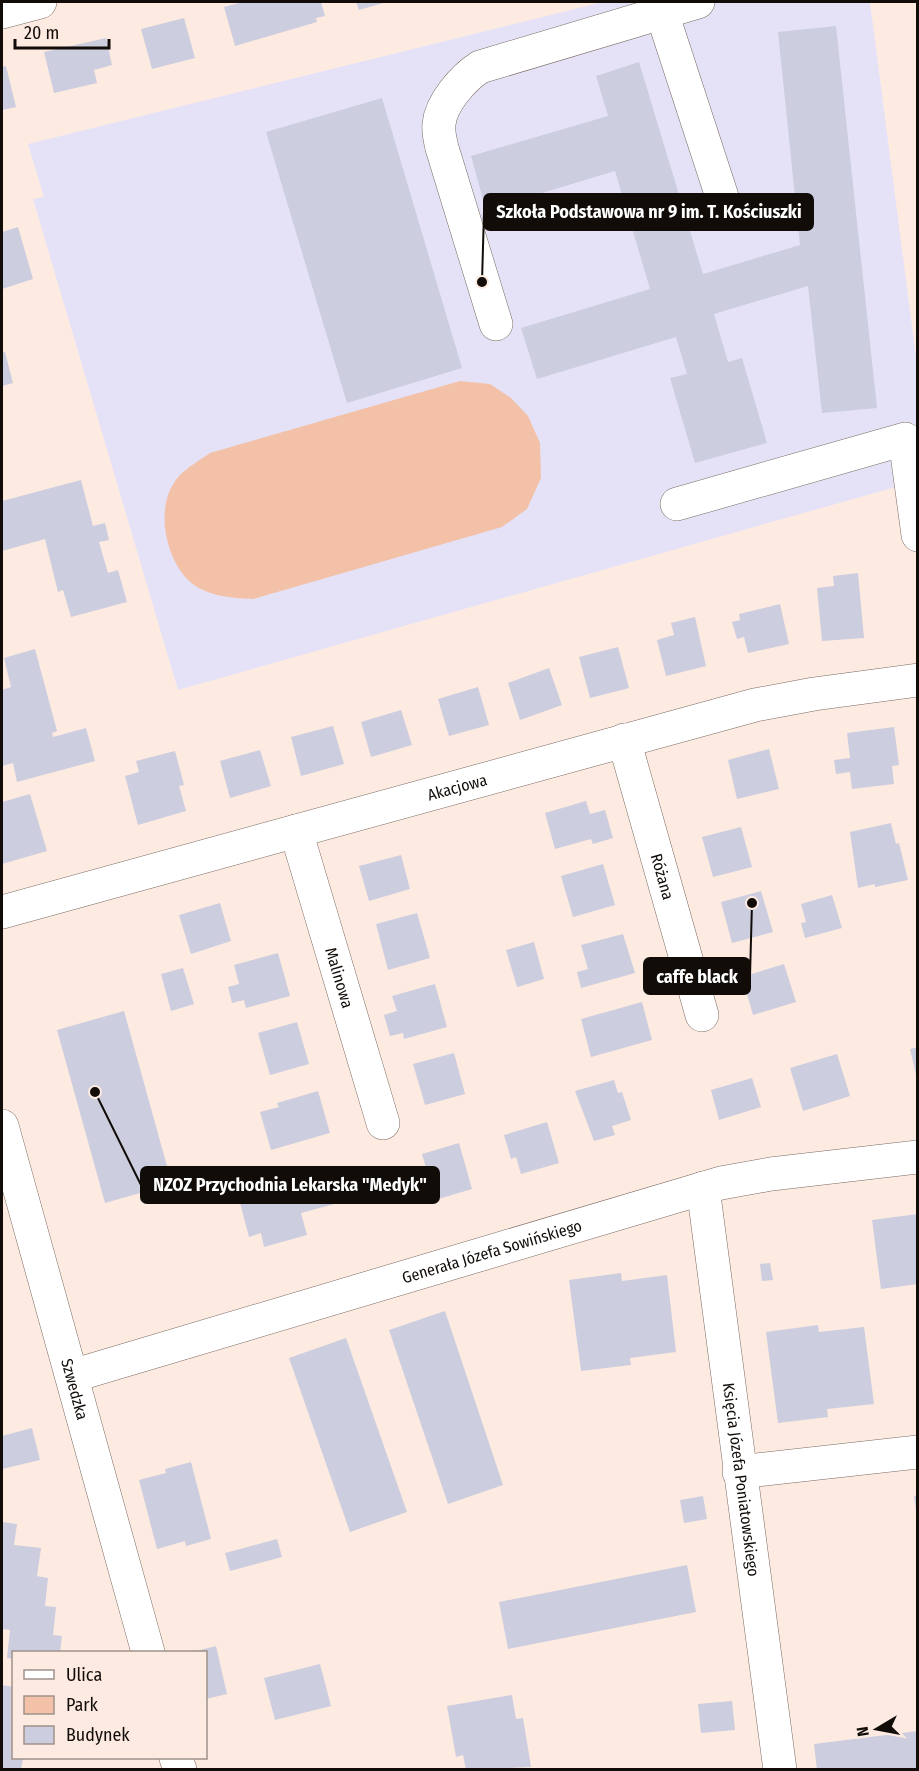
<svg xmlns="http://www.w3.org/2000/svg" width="919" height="1771" viewBox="0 0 919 1771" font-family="'Fira Sans Condensed',sans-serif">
  <rect width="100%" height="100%" fill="#fdebe2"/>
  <path fill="#e5e2f8" d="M603 2H870L917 365V481L178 690 33 199 44 197 28 144Z"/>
  <path fill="#f2c1a8" d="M460 381 490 384 511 398 528 416 540 443 541 478 527 509 502 527 253 599C229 598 202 596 185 577 163 551 155 501 180 475 188 467 200 460 210 453Z"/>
  <path fill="#cccdde" d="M243 2H321L325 16 316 18 317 22 235 46 224 7Z
    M356 2H387L359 10Z
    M184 18 195 58 152 69 141 29Z
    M836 26 877 408 822 413 808 286 714 314 728 362 742 358 767 443 695 463 670 378 687 374 676 337 537 379 521 328 650 289 615 171 486 210 471 156 608 116 596 76 639 62 703 274 800 245 778 32Z
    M106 38 112 65 94 70 97 83 54 93 44 52Z
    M6 66 16 107 2 110V67Z
    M382 98 462 368 347 403 266 132Z
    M18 227 33 279 2 289V232Z
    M2 352H5L13 383 2 386Z
    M81 480 93 526 105 523 109 540 99 542 108 573 118 570 127 602 71 617 63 590 58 592 45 539 2 551V501Z
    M858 573 864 638 822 641 817 588 834 586 833 576Z
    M780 604 789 644 748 653 744 637 737 639 732 622 740 620 739 614Z
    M695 617 706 666 666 676 657 640 674 635 671 623Z
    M618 647 629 688 590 698 579 657Z
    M35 649 57 731 52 733 53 737 86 728 95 761 17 782 13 763 2 766V690L11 687 4 658Z
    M549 668 562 705 520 720 508 683Z
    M478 687 489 725 449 736 438 699Z
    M401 710 412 745 371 757 361 722Z
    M333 726 344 764 301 776 291 737Z
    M894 727 899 765 892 766 894 784 852 789 850 772 836 774 834 760 850 758 847 733Z
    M769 749 779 789 737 799 728 760Z
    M260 750 271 786 230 798 220 761Z
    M175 751 184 785 179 786 186 811 138 825 125 776 139 772 136 761Z
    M30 794 47 851 2 864V802Z
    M586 801 590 814 605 810 613 838 593 844 591 839 555 849 545 813Z
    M891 823 896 844 899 843 908 880 875 887V884L858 888 850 832Z
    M741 827 752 867 713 877 702 837Z
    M401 855 410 889 369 901 359 866Z
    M603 864 615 905 573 917 561 876Z
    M761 891 773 932 732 943 721 902Z
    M832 895 842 928 805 938 801 923 806 922 801 904Z
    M220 903 231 941 191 954 179 915Z
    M417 913 430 958 388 970 376 924Z
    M623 934 635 973 581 988 577 972 588 969 581 945Z
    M534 942 544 979 517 987 506 950Z
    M278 953 290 996 246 1008 244 1000 232 1003 228 987 239 984 234 965Z
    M784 964 796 1002 753 1015 742 977Z
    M183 968 194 1004 171 1011 161 974Z
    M435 984 447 1027 404 1039 403 1033 390 1036 384 1015 397 1011 392 996Z
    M642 1002 652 1040 591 1057 581 1019Z
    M124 1011 172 1184 105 1203 57 1030Z
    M297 1022 309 1064 270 1075 258 1033Z
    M918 1047V1079H917L910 1049Z
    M454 1053 465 1094 425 1105 413 1064Z
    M837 1054 850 1096 803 1111 790 1068Z
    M752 1078 761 1107 719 1120 711 1090Z
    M614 1080 618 1093 622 1092 631 1120 612 1126 615 1135 594 1141 575 1091Z
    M318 1091 330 1133 271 1150 260 1112 279 1107 277 1103Z
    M547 1122 559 1163 521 1174 516 1157 511 1159 504 1135Z
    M459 1143 472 1189 435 1200 422 1154Z
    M332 1171 342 1202 301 1213 307 1235 264 1247 261 1233 249 1237 239 1199 250 1196 249 1192Z
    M918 1214V1284L881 1289 872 1220Z
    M770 1263 773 1280 762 1281 760 1264Z
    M621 1273 622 1281 667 1275 676 1352 630 1358 631 1365 581 1371 569 1280Z
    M445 1311 503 1485 448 1504 389 1330Z
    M818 1325 819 1332 864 1327 874 1404 827 1409 828 1417 778 1423 766 1332Z
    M346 1338 407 1512 350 1532 289 1358Z
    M32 1428 40 1460 2 1469V1436Z
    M191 1462 211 1539 186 1546 185 1541 157 1549 139 1480 166 1473 165 1469Z
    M918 1495V1510H916L914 1496Z
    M703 1496 707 1519 684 1523 680 1500Z
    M2 1522 17 1524 14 1545 41 1548 37 1576 48 1578 45 1606 56 1607 53 1635 62 1636 60 1652H14V1659L7 1658 10 1630 2 1629Z
    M277 1539 282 1557 230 1571 225 1553Z
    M687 1565 696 1612 508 1649 499 1602Z
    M216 1646 227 1694 206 1699V1652H192Z
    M320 1664 331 1706 275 1720 264 1678Z
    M2 1685 14 1687V1758H23L21 1770H2Z
    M512 1695 516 1719 523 1718 531 1767 466 1770 463 1755 456 1757 447 1706Z
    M732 1701 735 1730 701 1733 698 1704Z
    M918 1731V1770H817L814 1744Z"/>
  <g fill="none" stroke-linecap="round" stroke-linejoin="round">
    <defs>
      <g id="minor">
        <path d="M2 12 40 2"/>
        <path d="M662 13 727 212"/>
        <path d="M496 324 442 148C440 140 438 132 439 124 441 103 463 78 480 67L698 2"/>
        <path d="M677 504 905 439 918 535"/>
        <path id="s1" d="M624 740 702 1015"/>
        <path id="s2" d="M296 831 383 1123"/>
        <path id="s3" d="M2 912 755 705 814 694 918 680"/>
        <path id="s4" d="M2 1126 148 1652"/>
        <path id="s5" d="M703 1188 780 1770"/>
        <path id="s6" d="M72 1376 721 1183 771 1174 918 1157"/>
        <path d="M739 1472 918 1452"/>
        <path d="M176 1758 180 1770"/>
      </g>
    </defs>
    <use href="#minor" stroke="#7a6a62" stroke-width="34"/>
    <use href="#minor" stroke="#fff" stroke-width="33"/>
  </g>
  <g text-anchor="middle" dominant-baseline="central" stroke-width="6" stroke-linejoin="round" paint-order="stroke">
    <g font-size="16" fill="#120c09" stroke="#fdebe2">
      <text stroke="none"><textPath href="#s3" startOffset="472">Akacjowa</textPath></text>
      <text stroke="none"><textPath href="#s1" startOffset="142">Różana</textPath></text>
      <text stroke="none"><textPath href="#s2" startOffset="153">Malinowa</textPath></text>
      <text stroke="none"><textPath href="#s6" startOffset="438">Generała Józefa Sowińskiego</textPath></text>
      <text stroke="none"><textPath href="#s4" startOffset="273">Szwedzka</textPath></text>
      <text stroke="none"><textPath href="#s5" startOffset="294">Księcia Józefa Poniatowskiego</textPath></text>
    </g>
  </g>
  <path fill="none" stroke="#120c09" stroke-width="2" d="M482 282L484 212M752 903L750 976M95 1092L141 1185"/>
  <g fill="#120c09" stroke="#fdebe2" stroke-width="2">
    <circle cx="482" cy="282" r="6"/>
    <circle cx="752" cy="903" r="6"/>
    <circle cx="95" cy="1092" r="6"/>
  </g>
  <g fill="#120c09" stroke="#120c09" stroke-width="2">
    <rect x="484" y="194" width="329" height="36" rx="6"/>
    <rect x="644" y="958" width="106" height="36" rx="6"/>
    <rect x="141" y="1167" width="298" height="36" rx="6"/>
  </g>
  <g font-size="18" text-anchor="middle" font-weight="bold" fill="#fff">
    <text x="649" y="218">Szkoła Podstawowa nr 9 im. T. Kościuszki</text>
    <text x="697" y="983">caffe black</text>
    <text x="290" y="1191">NZOZ Przychodnia Lekarska "Medyk"</text>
  </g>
  <rect width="919" height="1771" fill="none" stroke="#120c09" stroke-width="6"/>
  <rect x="12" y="1651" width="195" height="108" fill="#fdebe2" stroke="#9f928b" stroke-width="1.5"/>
  <rect x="24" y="1670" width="30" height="9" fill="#ffffff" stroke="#9f928b" stroke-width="1.5"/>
  <text x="66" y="1681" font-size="18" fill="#120c09">Ulica</text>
  <rect x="24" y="1696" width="30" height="18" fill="#f2c1a8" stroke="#9f928b" stroke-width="1.5"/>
  <text x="66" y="1711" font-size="18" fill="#120c09">Park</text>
  <rect x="24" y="1726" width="30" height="18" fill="#cccdde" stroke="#9f928b" stroke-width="1.5"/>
  <text x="66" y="1741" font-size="18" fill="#120c09">Budynek</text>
  <g transform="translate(877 1729) rotate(260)" stroke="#fdebe2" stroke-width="4.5" paint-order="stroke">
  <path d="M0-4.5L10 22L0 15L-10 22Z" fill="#120c09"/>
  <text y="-9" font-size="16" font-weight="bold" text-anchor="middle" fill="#120c09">N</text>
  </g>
  <path d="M15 39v9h94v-9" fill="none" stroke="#120c09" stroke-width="3"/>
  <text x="24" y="39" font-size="18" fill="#120c09" stroke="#fdebe2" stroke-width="4.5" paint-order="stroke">20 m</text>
</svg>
